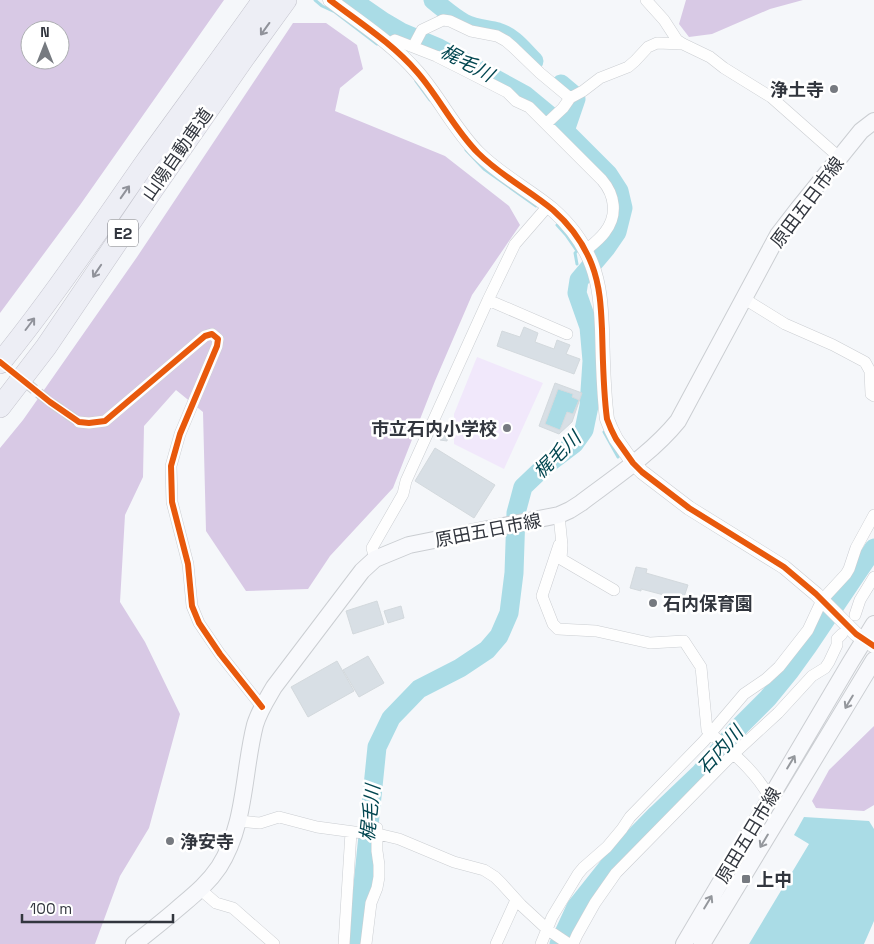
<svg xmlns="http://www.w3.org/2000/svg" width="874" height="944" viewBox="0 0 874 944" font-family="'Space Grotesk','Noto Sans JP',sans-serif">
  <rect width="100%" height="100%" fill="#f5f7fa"/>
  <path fill="#f1e8fb" d="M477 357 543 383 504 469 454 444V414Z"/>
  <path fill="#d8c9e5" fill-rule="evenodd" d="M0 0H224L80 205 0 313ZM30 30H60V60H30Z
    M686 0H803L770 9 712 34 689 37 679 24Z
    M293 23H326L357 45 363 69 340 88 335 111 445 156 509 206 520 225 472 295 435 381 393 488 330 556 308 589 246 591 206 531 203 412 176 390 144 426 143 477 125 515 120 602 145 642 180 714 149 828 120 876 95 944H0V448L23 420 137 257Z
    M874 726V805L864 811 816 808 812 801 829 770Z"/>
  <path fill="#aadce6" d="M558 389 573 394 572 397 579 400 573 414 567 412 560 430 545 424Z
    M804 817 869 821 874 829V921L864 944H749L809 844 794 835Z"/>
  <g fill="none" stroke-linecap="round" stroke-linejoin="round">
    <path stroke="#aadce6" stroke-width="3" d="M315 0 322 6 335 12 377 44
      M416 81 430 100
      M466 150 484 169 536 206
      M557 225 566 235 577 251 575 253 577 264
      M604 432 618 457"/>
    <path stroke="#aadce6" stroke-width="19" d="M352 0 384 22 401 32 439 48 525 95 548 114 608 174 619 191 623 208 617 232 606 248 579 280 577 293 589 327 592 361 589 406 584 430 574 444 545 466 523 487 516 513 514 573 509 613 499 636 487 650 460 668 419 689 391 718 377 747 357 944
      M433 0C443 8 453 17 464 23 475 29 487 29 498 32 514 37 523 50 534 61
      M561 84 574 95 576 99 565 131
      M559 944 576 907 619 853 657 814 701 772 740 726 768 698 790 671 808 646 874 548"/>
  </g>
  <path fill="#d8dfe5" stroke="#d3d9dd" fill-rule="evenodd" d="M524 327 538 333 535 342 554 349 557 340 570 345 566 354 580 359 574 374 497 346 502 331 520 337Z
    M555 383 582 393 572 422 559 434 539 426ZM558 389 573 394 572 397 579 400 573 414 567 412 560 430 545 424Z
    M442 429 449 430 447 441 440 440Z
    M435 448 495 485 474 518 415 481Z
    M636 567 647 569 646 573 688 585 683 600 641 589V591L630 588Z
    M377 601 384 624 353 634 346 611Z
    M401 606 404 618 388 623 384 611Z
    M368 656 384 683 359 697 343 670Z
    M337 661 354 691 308 717 291 687Z"/>
  <g fill="none" stroke-linecap="round" stroke-linejoin="round">
    <path stroke="#ced0d4" stroke-width="11" stroke-dasharray="11 5.5" stroke-linecap="butt" d="M0 362 50 402 79 422"/>
    <defs>
      <path id="minor" d="M646 0 664 20 677 40 683 44 710 57 724 68 771 97 840 158
        M388 44 395 40 436 56 460 68 507 92 516 101 529 107 602 180C615 195 618 215 605 232 600 239 592 245 585 251
        M413 47 422 30 443 20 450 21 471 31 497 36 506 41 513 47 540 73 570 98
        M546 124 563 108 570 98 583 91 600 78 628 67 635 61 648 47 657 43 683 44
        M743 298 785 324 833 345 865 362 870 371 871 394 874 396
        M488 300 567 334
        M79 422 89 423 105 421 205 336 212 334 218 339 217 346 180 434 171 466 172 502 188 564 192 606 199 623 220 654 262 707
        M559 515 562 545 561 559 614 590
        M562 545H559L542 596 553 624 558 629 596 631 650 643 684 641 701 667 707 730C730 751 755 770 770 798
        M375 559 372 548 403 494 406 481 488 300 515 244 548 206
        M855 615 860 600 874 577
        M238 821 260 823 279 817 317 827 354 832 378 834 399 839 454 862 484 870 495 877 502 884 521 905 548 930 569 944
        M201 890 216 903 233 908 274 944
        M344 944 351 832
        M366 944 371 903 377 888 379 877V865L377 851V828
        M496 944 516 900
        M541 944 552 917 578 874 583 868 607 847 622 829 630 817 704 741 744 694 766 679 779 667 808 630 822 600 846 574 849 569 856 548 874 515
        M573 944 577 935 595 903 616 873 728 759 778 713 812 676 825 668 829 662 837 645V639L842 634"/>
      <path id="tertiary" d="M330 0C360 23 392 43 417 72 439 97 454 129 478 153 501 176 529 190 553 210 570 225 584 244 592 265 600 286 601 307 602 329 603 359 603 389 607 419L611 429 616 439 633 463 642 472 689 508 784 567 816 594 856 634 874 646"/>
      <path id="secondary" d="M134 944C148 933 162 922 176 910 191 897 207 885 219 867 246 825 243 772 255 725 259 711 267 699 274 687L362 571 375 559 409 545 559 515 570 510 581 503C614 478 652 453 678 421L778 235 798 209 861 131 874 121
        M684 944 850 663 874 624
        M702 944 874 660"/>
      <path id="motorway" d="M0 363C52 299 98 230 145 163 184 109 224 55 263 0
        M0 407 46 347 153 189 244 58 286 0"/>
    </defs>
    <use href="#minor" stroke="#cbced2" stroke-width="12"/>
    <use href="#tertiary" stroke="#cbced2" stroke-width="15"/>
    <use href="#secondary" stroke="#cbced2" stroke-width="18"/>
    <use href="#motorway" stroke="#c4c4cd" stroke-width="22"/>
    <use href="#minor" stroke="#fefefe" stroke-width="11"/>
    <use href="#tertiary" stroke="#fefefe" stroke-width="14"/>
    <use href="#secondary" stroke="#f8f9fc" stroke-width="16"/>
    <use href="#motorway" stroke="#edeef5" stroke-width="21"/>
    <defs>
      <path id="cycleway" d="M330 0C360 23 392 43 417 72 439 97 454 129 478 153 501 176 529 190 553 210 570 225 584 244 592 265 600 286 601 307 602 329 603 359 603 389 607 419L611 429 616 439 633 463 642 472 689 508 784 567 816 594 856 634 874 646
        M0 362 50 402 79 422 89 423 105 421 205 336 212 334 218 339 217 346 180 434 171 466 172 502 188 564 192 606 199 623 220 654 262 707"/>
    </defs>
    <use href="#cycleway" stroke="#fff" stroke-width="9"/>
    <use href="#cycleway" stroke="#e8590c" stroke-width="6"/>
  </g>
  <defs><path id="oneway-shaft" d="M-6 0H5M1.5-3L5.5 0L1.5 3" fill="none" stroke-width="1.6" stroke-linecap="round" stroke-linejoin="round" transform="scale(1.25)"/></defs>
  <g stroke="#90929a">
    <use href="#oneway-shaft" transform="translate(265 29) rotate(126)"/>
    <use href="#oneway-shaft" transform="translate(125 192) rotate(-55)"/>
    <use href="#oneway-shaft" transform="translate(97 271) rotate(124)"/>
    <use href="#oneway-shaft" transform="translate(30 324) rotate(-53)"/>
  </g>
  <g stroke="#95989d">
    <use href="#oneway-shaft" transform="translate(849 702) rotate(121)"/>
    <use href="#oneway-shaft" transform="translate(791 762) rotate(-59)"/>
    <use href="#oneway-shaft" transform="translate(764 841) rotate(121)"/>
    <use href="#oneway-shaft" transform="translate(708 902) rotate(-59)"/>
  </g>
  <g fill="#767a80" stroke="#fff" stroke-width="2">
    <circle cx="834" cy="89" r="5"/>
    <circle cx="507" cy="428" r="5"/>
    <circle cx="653" cy="603" r="5"/>
    <circle cx="170" cy="841" r="5"/>
    <rect x="741" y="874" width="10" height="10" rx="2.5"/>
  </g>
  <g text-anchor="middle" dominant-baseline="central" stroke-width="5" stroke-linejoin="round" paint-order="stroke">
    <rect fill="#fff" stroke="#707278" stroke-width="1" x="108" y="219.5" width="30" height="27" rx="4"/>
    <g font-size="16" font-weight="bold" fill="#32363e">
      <text x="123" y="233">E2</text>
    </g>
    <g font-size="18" font-weight="bold" fill="#32363e" stroke="#fff" text-anchor="start">
      <text x="824" y="89" text-anchor="end">浄土寺</text>
      <text x="497" y="428" text-anchor="end">市立石内小学校</text>
      <text x="663" y="603">石内保育園</text>
      <text x="180" y="841">浄安寺</text>
      <text x="756" y="879">上中</text>
    </g>
    <g font-size="18" fill="#32363e" stroke="#fff">
      <text transform="translate(177 154) rotate(-55)">山陽自動車道</text>
      <text transform="translate(807 202) rotate(-53)">原田五日市線</text>
      <text transform="translate(488 530) rotate(-11)">原田五日市線</text>
      <text transform="translate(748 835) rotate(-59)">原田五日市線</text>
    </g>
    <g font-size="19" font-style="italic" fill="#024650" stroke="#fff">
      <text transform="translate(467 63) rotate(28)">梶毛川</text>
      <text transform="translate(557 455) rotate(-44)">梶毛川</text>
      <text transform="translate(720 750) rotate(-48)">石内川</text>
      <text transform="translate(370 813) rotate(-84)">梶毛川</text>
    </g>
  </g>
  <g transform="translate(45 45)"><circle r="24" fill="#ffffff" stroke="#adafb2"/>
  <path d="M0-4L9 19L0 12L-9 19Z" fill="#767a80"/>
  <text y="-8" font-size="14" font-weight="bold" text-anchor="middle" fill="#32363e">N</text>
  </g>
  <path d="M22 914v8h151v-8" fill="none" stroke="#32363e" stroke-width="2.5"/>
  <text x="30" y="914" font-size="15" fill="#32363e" stroke="#ffffff" stroke-width="4" paint-order="stroke">100 m</text>
</svg>
